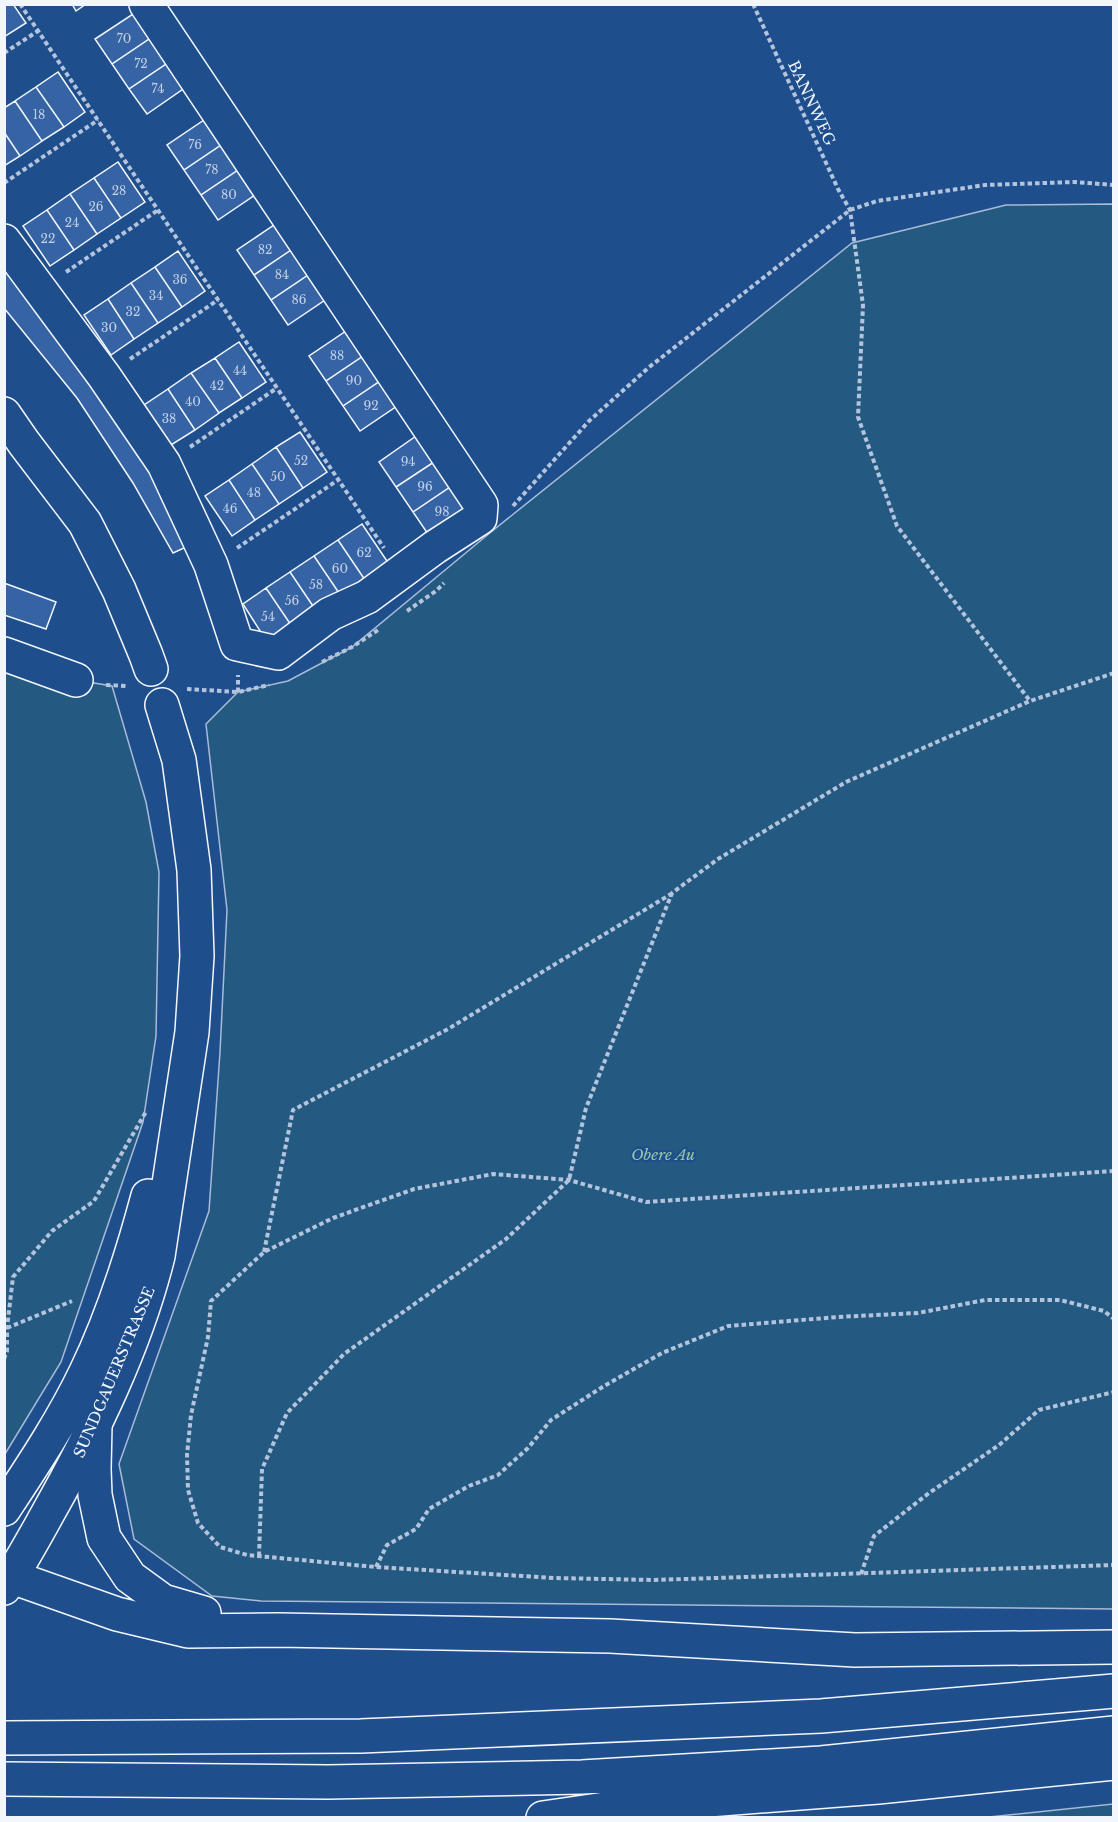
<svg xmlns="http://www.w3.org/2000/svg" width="1118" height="1822" viewBox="0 0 1118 1822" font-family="'Libre Baskerville',serif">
  <rect width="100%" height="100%" fill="#1f4e8c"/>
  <path fill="#245a82" stroke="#a8bbd7" stroke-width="1.5" d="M1113 204V1609L261 1601 212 1596 134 1539 119 1464 209 1211 220 1052 227 910 206 724 238 692 288 681 352 647 491 532 852 243 1006 205Z
    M5 654 76 680 112 686 146 802 159 872 156 1036 143 1122 61 1362 5 1454Z
    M1113 1804V1817H989Z"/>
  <path fill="#3563a3" stroke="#f2f6ff" stroke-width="1.5" d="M4 4H13L26 23 4 37Z
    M72 4H86L76 11Z
    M136 12 152 37 112 64 95 39Z
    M152 37 169 62 129 89 112 64Z
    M169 62 186 87 147 114 129 89Z
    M58 72 85 112 64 127 36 87Z
    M36 87 64 127 42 141 15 101Z
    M15 101 42 141 20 156 4 132V108Z
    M207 118 224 143 184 170 167 145Z
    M4 132 20 156 4 166Z
    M224 143 241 168 201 195 184 170Z
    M118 162 145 202 121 218 94 178Z
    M241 168 258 193 218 220 201 195Z
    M94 178 121 218 97 234 70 194Z
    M70 194 97 234 74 250 47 210Z
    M47 210 74 250 50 266 23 226Z
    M277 223 294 248 254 275 237 250Z
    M294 248 311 273 271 300 254 275Z
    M178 251 205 291 182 307 155 267Z
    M4 264 155 472 193 544 173 553 133 483 77 398 4 308Z
    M155 267 182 307 158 323 131 283Z
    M311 273 328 298 288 325 271 300Z
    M131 283 158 323 134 339 108 299Z
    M108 299 134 339 111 355 84 315Z
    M349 329 366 354 326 381 309 356Z
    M239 342 266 382 242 398 215 358Z
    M366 354 383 379 343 406 326 381Z
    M215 358 242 398 219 413 191 373Z
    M191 373 219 413 195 430 168 389Z
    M383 379 400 404 360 431 343 406Z
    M168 389 195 430 171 445 144 405Z
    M300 432 327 472 303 488 276 447Z
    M419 434 437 460 396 487 379 462Z
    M276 447 303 488 279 504 252 464Z
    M437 460 453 485 413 512 396 487Z
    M252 464 279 504 255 520 229 480Z
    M229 480 255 520 232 536 205 496Z
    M453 485 470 510 430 537 413 512Z
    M362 524 389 564 365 580 338 540Z
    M338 540 365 580 341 596 314 556Z
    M314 556 341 596 317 612 290 572Z
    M290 572 317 612 293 628 266 588Z
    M4 583 56 602 46 629 4 615Z
    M266 588 293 628 269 645 243 604Z"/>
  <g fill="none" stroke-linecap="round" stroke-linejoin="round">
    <defs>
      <path id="minor" d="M4 241 104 376 164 464 211 565 237 644 278 653 330 614 367 597 435 547 480 518 481 505 146 4
        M4 654 76 680"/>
      <path id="major" d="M4 414 24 443 85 523 119 590 146 655 151 669
        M4 1509C33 1465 63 1420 86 1372 113 1316 132 1256 148 1196
        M4 1588C20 1564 34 1538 48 1513 93 1433 136 1345 158 1256L192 1032 197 956 194 870 179 760 162 705"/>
      <path id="highway" d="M95 1425 94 1469 95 1495 104 1538 130 1577 163 1601 204 1613
        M4 1577H12L117 1614 188 1631 279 1630 610 1636 855 1650 1114 1647
        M4 1738 361 1736 821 1716 1114 1691
        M4 1779 328 1782 582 1777 821 1763 1114 1733
        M543 1818 619 1807 878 1787 1114 1763"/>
    </defs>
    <use href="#minor" stroke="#f2f6ff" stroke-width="36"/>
    <use href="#major" stroke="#f2f6ff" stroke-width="36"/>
    <use href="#highway" stroke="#f2f6ff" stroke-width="36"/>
    <path stroke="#b3c4dc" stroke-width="4" stroke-dasharray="4.5 3" stroke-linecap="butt" d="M20 4 384 548
      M753 4 838 189 850 210 863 305 858 417 897 526 1030 701
      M4 53 38 31
      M4 183 98 120
      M66 272 158 210
      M130 359 218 300
      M190 447 277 388
      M513 506 589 421 648 368 850 210 877 201 985 185 1075 182 1114 185
      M237 548 338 480
      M407 611 436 591 444 583
      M322 662 352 647 378 630
      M106 685 126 686
      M187 689 238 692 269 685
      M238 692V675
      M1114 1171 646 1202 569 1180 493 1174 414 1189 333 1218 264 1252 211 1301 208 1337 191 1415 187 1455 188 1490 198 1523 220 1547 247 1555 376 1567 554 1578 654 1580 1114 1565
      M264 1252 293 1110 448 1029 671 894
      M7 1328 72 1301
      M4 1359 7 1351V1328L13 1277 52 1231 94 1201 147 1110
      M259 1556 262 1469 287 1413 344 1354 506 1239 569 1180 586 1108 672 893 718 859 846 782 1030 701 1114 673
      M376 1567 387 1545 416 1529 429 1509 469 1486 498 1475 528 1448 551 1420 604 1386 662 1353 728 1326 838 1317 918 1313 985 1300H1060L1104 1311 1114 1319
      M861 1574 874 1536 929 1493 999 1445 1039 1410 1114 1392"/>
    <use href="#minor" stroke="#1f4e8c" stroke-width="33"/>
    <use href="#major" stroke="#1f4e8c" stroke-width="33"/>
    <use href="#highway" stroke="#1f4e8c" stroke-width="33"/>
  </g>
  <g text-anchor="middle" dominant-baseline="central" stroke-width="4.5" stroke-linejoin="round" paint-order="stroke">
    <g font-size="12" fill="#c3d1e8">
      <text x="124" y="38">70</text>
      <text x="141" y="63">72</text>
      <text x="158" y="88">74</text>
      <text x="39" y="114">18</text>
      <text x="195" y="144">76</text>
      <text x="212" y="169">78</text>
      <text x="119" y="190">28</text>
      <text x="229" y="194">80</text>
      <text x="96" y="206">26</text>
      <text x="72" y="222">24</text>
      <text x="48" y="238">22</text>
      <text x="265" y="249">82</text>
      <text x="282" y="274">84</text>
      <text x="180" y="279">36</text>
      <text x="156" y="295">34</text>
      <text x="299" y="299">86</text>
      <text x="133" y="311">32</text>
      <text x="109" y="327">30</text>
      <text x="337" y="355">88</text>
      <text x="240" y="370">44</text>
      <text x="354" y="380">90</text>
      <text x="217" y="385">42</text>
      <text x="193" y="401">40</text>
      <text x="371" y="405">92</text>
      <text x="169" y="418">38</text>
      <text x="301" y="460">52</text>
      <text x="408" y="461">94</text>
      <text x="278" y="476">50</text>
      <text x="425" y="486">96</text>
      <text x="254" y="492">48</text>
      <text x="230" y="508">46</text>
      <text x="442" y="511">98</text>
      <text x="364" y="552">62</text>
      <text x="340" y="568">60</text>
      <text x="316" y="584">58</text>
      <text x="292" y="600">56</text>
      <text x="268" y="616">54</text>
    </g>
    <g font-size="15" fill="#f2f6ff" stroke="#1f4e8c">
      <text transform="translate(812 103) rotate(65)">BANNWEG</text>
      <text transform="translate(114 1372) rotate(-67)">SUNDGAUERSTRASSE</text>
    </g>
    <g font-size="15" font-style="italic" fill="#97c8a6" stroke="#1f4e8c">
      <text x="663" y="1154">Obere Au</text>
    </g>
  </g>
  <rect width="1118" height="1822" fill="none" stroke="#f2f6ff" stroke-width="12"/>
</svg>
